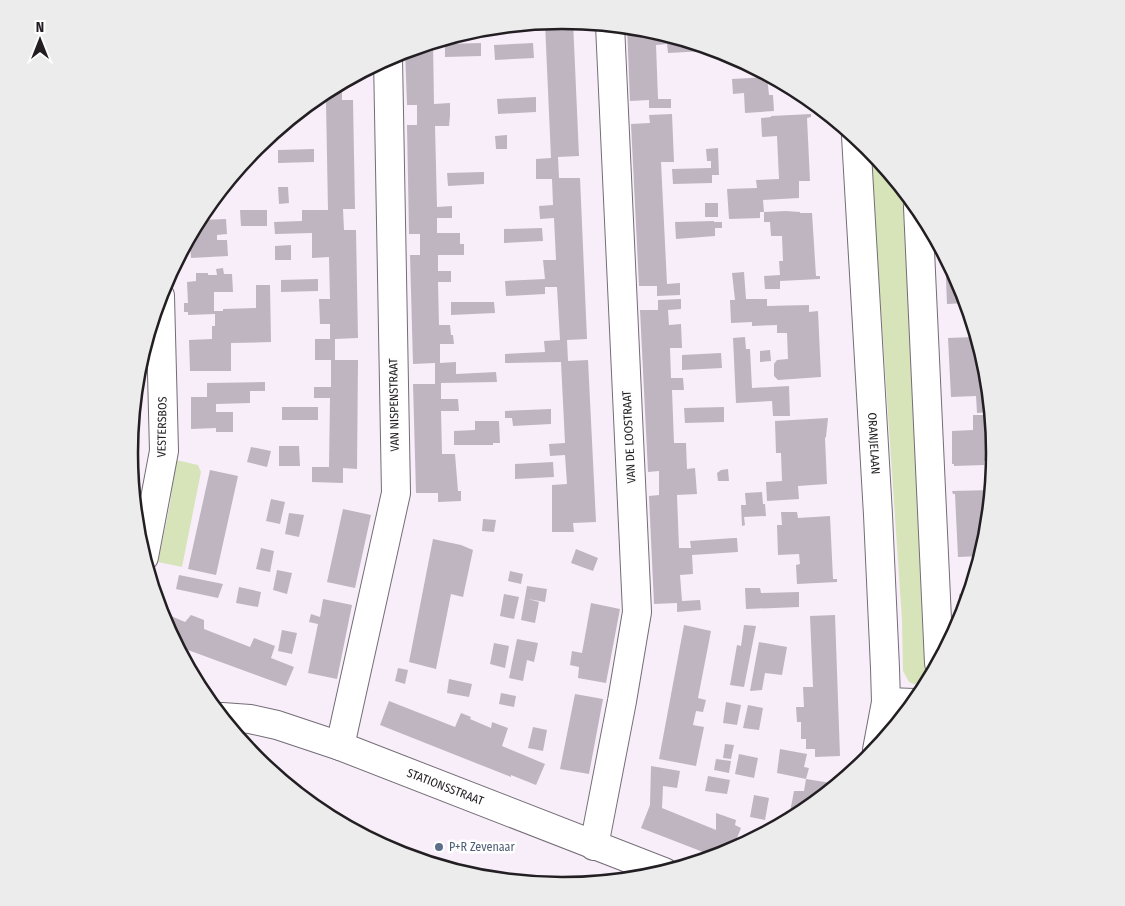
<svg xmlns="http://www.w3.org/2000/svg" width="1125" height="906" viewBox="0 0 1125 906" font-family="'Fira Sans Condensed',sans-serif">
  <rect width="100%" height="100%" fill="#f7eef9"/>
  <path fill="#d7e4b9" d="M870 148 905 191 930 679 927 685 919 686 909 682 903 671 902 620Z
    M176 460 198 465 201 472 182 567 158 562 170 504Z
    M131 467 138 471 135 508Z"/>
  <path fill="#beb5c0" d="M563 20 573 21 579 156 558 157 559 178H580L587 339 567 340 568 361 588 360 596 522 573 523 574 532H552V485L567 484 565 455 550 456 549 444 565 443 561 362 505 363V354L545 352 544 341 560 340 557 287H545V294L506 296 505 281 545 279 543 260H556L554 218 540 219 539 206 553 205 552 179H536V159L551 158 545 23 541 24V22Z
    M627 26 647 28 667 34V38L676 37 705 46V51L668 53 667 44 656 45 658 99H671V108H649V100L630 101Z
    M433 42 434 104 450 103V115L449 126H435L437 207 452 206V218H437V233H460V244H464V255H438V271H451V282H438L439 325H450L451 335H453L454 344H440V363L456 362V374L496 372 497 382 441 383V399H458L459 411H441L442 454H455L458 491H461V501L438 502V493H416L413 384H435V363L413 364 410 255H420V234H409L407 125H417V105H407L405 50Z
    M481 43V56L445 57V44Z
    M533 43 534 58 495 60 494 45Z
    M767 77 769 95H773L774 111 745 113 744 93 733 94 732 79Z
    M342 82V100H353L355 209H343L344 230H356L358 338 335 339V360H358L357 469 343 468V483L312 482V467H329L330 398H314V387H331V360H315V339H330V324H320L319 299H330L329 257 312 258V233L275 234 274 222 302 221V210H328L326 102H311L322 93Z
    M536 97V112L498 114 497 99Z
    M672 114 674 162H661L667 284 680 283V295L657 296V286H639L631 124 650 123 649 115Z
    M811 114V117L807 118 810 181H799V198L763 200 764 212H760V218L729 219 727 189 757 188 756 180 779 179 777 136 762 137 761 118 771 117V116Z
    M507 135V149H496L495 136Z
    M718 148 719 175H712V183L673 184 672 169 711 168V161H707L706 149Z
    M314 149V162L278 163V150Z
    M240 167V178H231Z
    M484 172V184L448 186 447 173Z
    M278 187H288L289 203 279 204Z
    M705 203H718V217H705Z
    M240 210H267V226H241Z
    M786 211 800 212V213H812L816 276H820V279L780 281V289H765L764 276 780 275 779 261H783L782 236H771L770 222H764V212Z
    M226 219 227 234 217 235V240H227L228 256 191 258 190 243H186L194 229H201V220Z
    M714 221V222H722V228H715V236L676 239 675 222Z
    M542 228 543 241 504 243V229Z
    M291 245V260H275V246Z
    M945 254 963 288 967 303 947 304Z
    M223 268 224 274H232L233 292H214V311H223V309L256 308V285H270L271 342 231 343V371H190L189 340 212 339V326H215V314L188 315V312H184V303H188L187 282 196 281V273H208V275H217L216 269Z
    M744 272 746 299H767V306L809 305V312L818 311 821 377 778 380 774 376V364L777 360 788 359 787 333H777V325L752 326V322L731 323 730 300H735L732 273Z
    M318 279V291L281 292V280Z
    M681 299V309L668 310 669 325 681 324 682 348H670L671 378H683L684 390H672L674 443H686L687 469 695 468 697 494 677 495 679 548H691L690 541 734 538H737L738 552 692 555 693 574 680 575 682 601 700 600 701 610 677 612V603L654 604 649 496 659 495V471L648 472 640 310H658V300Z
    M451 302H494L495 313 451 315Z
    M974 325 985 360 986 394H990L991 412 977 413 976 396 951 397 948 338 974 337Z
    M745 337 746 349H750L752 388 789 386 790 416H773L772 401 736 403 733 338Z
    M770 350 771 361 760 362V351Z
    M721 353 722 368 682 370V355Z
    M265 382V391H250V403L216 404V412H233V432H216V428L191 429V397H207V383Z
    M282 407H318V420H282Z
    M724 407V422L685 423 684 408Z
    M551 409V424L513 426 512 418H505V411Z
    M973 415H992L994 434H992L993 461H984V465L954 466V464H952V431L973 430Z
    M828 418 826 437 825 438 827 484 798 486 799 499 767 501 766 482 782 481 781 453H776L775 421Z
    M475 421H499L500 443H493V445H454V431L475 430Z
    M279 446H299L300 466H279Z
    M251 447 271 451 267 467 247 462Z
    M553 462 554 477 515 479V464Z
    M728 469 729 481H718L717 473 721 470Z
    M210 470 238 476 216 575 188 569Z
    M991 490 987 538 982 556 958 557 955 494H953L952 491Z
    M762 492 763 504H765L766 516 744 517 745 525 742 526 741 505H746L745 493Z
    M271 499 285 502 280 524 266 521Z
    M343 509 371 515 355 588 327 582Z
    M781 512H797L798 518 830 516 833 579H837V582L797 584 796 565 800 564 799 554 778 555 777 525H782Z
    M289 513 304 515 299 537 285 534Z
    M483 519 496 520 494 532 482 531Z
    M433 539 461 545 473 550 463 597 451 594 436 669 409 662Z
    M261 548 274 551 270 572 256 569Z
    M576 549 598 558 593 571 571 563Z
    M277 570 292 573 287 594 273 590Z
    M510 571 523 574 521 584 508 581Z
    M179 575 223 584 218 598 176 589Z
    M527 586 547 589 545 602 528 599 539 602 535 623 521 620Z
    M239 587 261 592 258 607 236 603Z
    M745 588H760L761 593 799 592V607L746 609Z
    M970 593 962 619 960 623 959 594Z
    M504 594 519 597 514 619 500 616Z
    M323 599 352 605 337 679 308 673 318 624 309 622 311 614 320 617Z
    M591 603 620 609 606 683 578 678 579 667 570 665 572 651 582 653Z
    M191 615 204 620V629L250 647 254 638 275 646 271 658 294 667 286 686 177 646 167 627 171 616 185 622Z
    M835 615 840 756 815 757V749H806V739H801V722H797L796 707H804L803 687H813L810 616Z
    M684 625 711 631 698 698 706 700 703 712 696 711 693 725 704 727 696 766 659 759Z
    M744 625 756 626 744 687 730 685 737 645 741 646Z
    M282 630 297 633 292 654 278 651Z
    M517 639 538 643 534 662 527 660 523 681 509 678Z
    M759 642 787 647 782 675 765 673 762 690 750 691Z
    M494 643 509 646 505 668 490 664Z
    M398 668 408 670 405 684 395 681Z
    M449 679 472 684 469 697 447 693Z
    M501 693 516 696 514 707 499 704Z
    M575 694 603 699 589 774 560 769Z
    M389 701 455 727 461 713 471 717 470 719 491 728 492 722 508 728 502 746 545 764 536 785 511 775V777L380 725Z
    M726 702 741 705 737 725 723 723Z
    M748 705 763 708 759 730 743 728Z
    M533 727 547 730 543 751 528 748Z
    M725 744 734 745 731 759 723 758Z
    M780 749 807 754 804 767 809 768 806 779 777 773Z
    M739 754 758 758 754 778 735 774Z
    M716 759 731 761 729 773 714 770Z
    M651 766 680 771 677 788 663 786 662 808 716 830V813L736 820 735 825 741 828 737 838 748 842 728 853 716 857 641 828 650 805Z
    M708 776 730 780 727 794 705 791Z
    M806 779 831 783 830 791 803 813 783 824 786 811 790 812 794 791H804Z
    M754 795 769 798 765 820 750 817Z"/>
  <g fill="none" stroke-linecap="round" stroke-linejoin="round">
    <defs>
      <g id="minor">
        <path id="s1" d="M856 136 878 515 885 668 886 702 877 750"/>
        <path d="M918 207 939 663"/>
        <path d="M144 557 164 451 160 296"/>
        <path d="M886 702 915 703"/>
        <path id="s2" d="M222 717 250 719 277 725 340 746 664 872"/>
        <path d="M340 746 396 493 388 58"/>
        <path d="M594 846 622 701 637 612 610 25"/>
      </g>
    </defs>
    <use href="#minor" stroke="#746c76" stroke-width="30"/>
    <use href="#minor" stroke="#fff" stroke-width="28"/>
  </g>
  <circle fill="#5c6f8a" stroke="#fefefe" stroke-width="2" cx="439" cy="847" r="5"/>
  <g text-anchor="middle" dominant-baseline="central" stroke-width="5" stroke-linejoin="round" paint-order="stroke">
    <g font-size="12" fill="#221e22" stroke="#fefefe">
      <text transform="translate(394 405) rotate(-91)">VAN NISPENSTRAAT</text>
      <text transform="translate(162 427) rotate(-89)">VESTERSBOS</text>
      <text transform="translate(629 437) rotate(-93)">VAN DE LOOSTRAAT</text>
      <text stroke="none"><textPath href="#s1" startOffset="308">ORANJELAAN</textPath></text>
      <text stroke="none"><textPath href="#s2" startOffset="235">STATIONSSTRAAT</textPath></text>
    </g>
    <g font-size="12" fill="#4e5e75" stroke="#fefefe" text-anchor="start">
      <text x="449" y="847">P+R Zevenaar</text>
    </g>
  </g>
  <path d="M0 0H1125V906H0ZM138 453a424 424 0 1 1 848 0a424 424 0 1 1-848 0Z" fill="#ececec" fill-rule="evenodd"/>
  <path fill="none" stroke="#221e22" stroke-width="2.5" d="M138 453a424 424 0 1 1 848 0a424 424 0 1 1-848 0Z"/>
  <g transform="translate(40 40)" stroke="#fefefe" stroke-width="4" paint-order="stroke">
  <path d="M0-4L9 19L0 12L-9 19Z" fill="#221e22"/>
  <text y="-8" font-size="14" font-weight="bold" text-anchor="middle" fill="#221e22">N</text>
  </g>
</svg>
